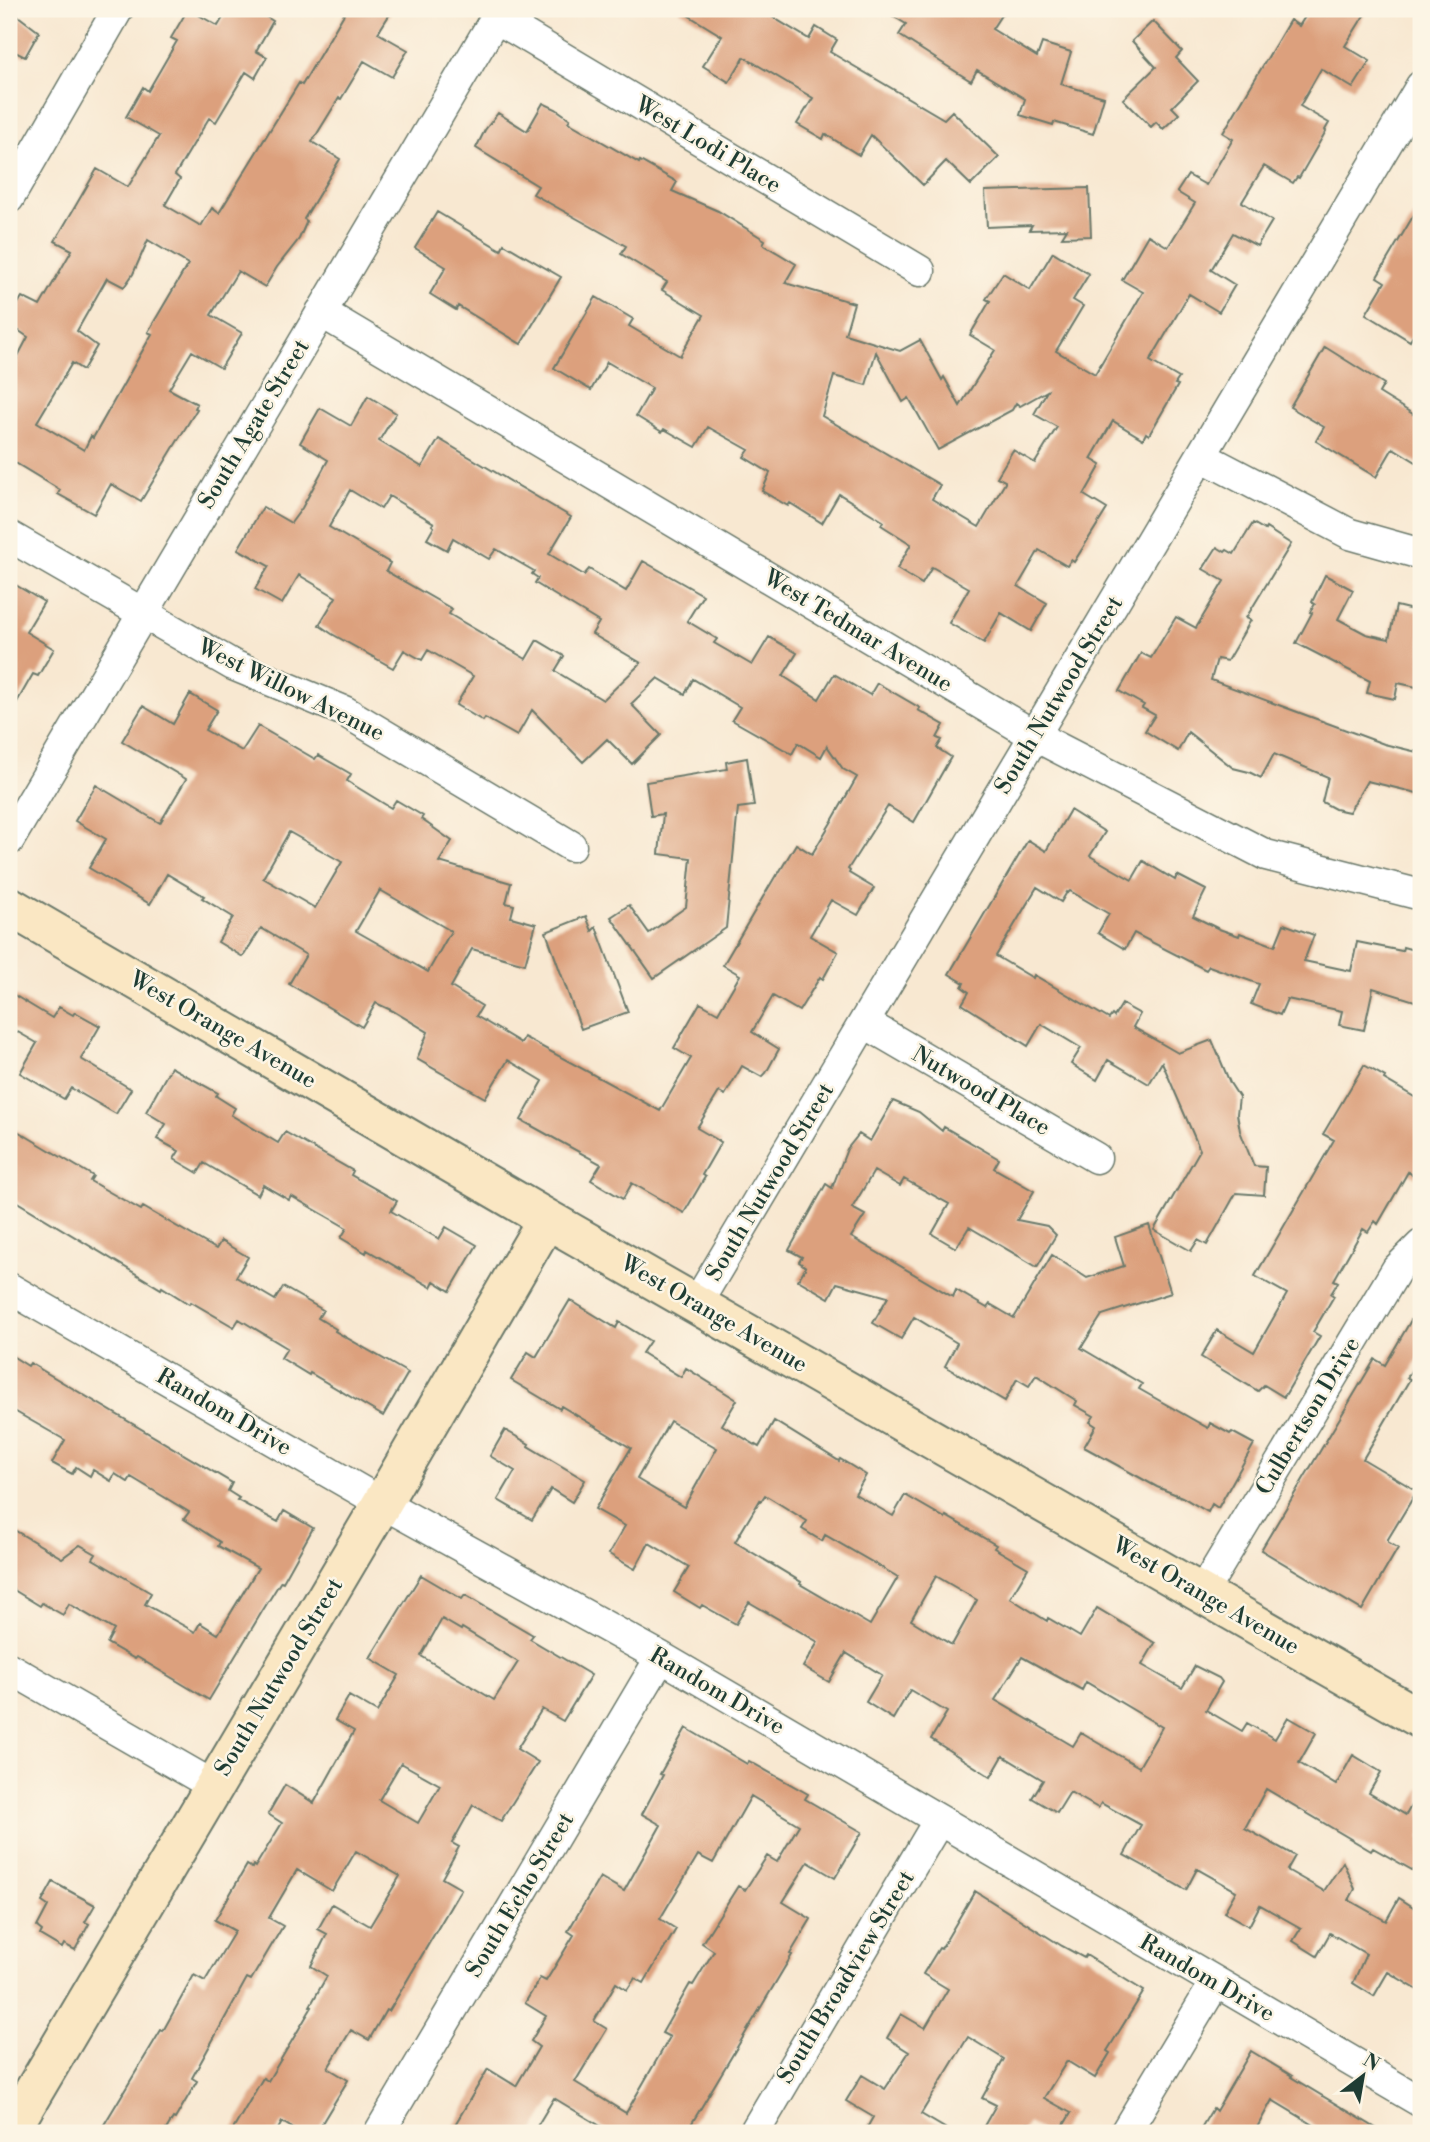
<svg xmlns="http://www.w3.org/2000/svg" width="1430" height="2142" viewBox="0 0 1430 2142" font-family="'Libre Bodoni',serif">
  <rect width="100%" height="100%" fill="#fcf5e5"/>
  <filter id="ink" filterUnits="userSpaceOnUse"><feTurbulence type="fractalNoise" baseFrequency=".0143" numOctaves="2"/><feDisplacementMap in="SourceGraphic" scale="14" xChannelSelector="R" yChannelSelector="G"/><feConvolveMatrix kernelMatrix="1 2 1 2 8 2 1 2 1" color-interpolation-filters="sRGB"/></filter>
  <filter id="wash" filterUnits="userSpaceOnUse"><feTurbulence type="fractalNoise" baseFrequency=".00686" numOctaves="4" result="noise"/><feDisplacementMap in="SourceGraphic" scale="28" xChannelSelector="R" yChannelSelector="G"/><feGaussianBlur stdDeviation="1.57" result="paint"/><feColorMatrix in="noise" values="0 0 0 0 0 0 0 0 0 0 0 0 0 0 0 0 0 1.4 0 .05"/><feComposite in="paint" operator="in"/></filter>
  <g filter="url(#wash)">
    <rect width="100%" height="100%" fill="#f8e8d1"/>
    <g id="blocks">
      <path fill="#dca07d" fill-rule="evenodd" d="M9 9 39 32 25 57 9 49Z
        M188 9 218 26 228 9H253L273 21 256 51 267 57 255 78 246 72 216 122 209 118 175 175 180 179 165 205 201 226 212 208 219 213 299 83 302 85 347 9H393L378 33 408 50 392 77 364 61 341 99 339 98 312 142 340 159 304 219 307 221 299 239 277 267 265 287 238 271 211 315 242 333 221 368 192 351 169 389 197 404 195 408 197 409 141 501 111 484 94 514 58 494 60 490 9 459V373L28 337 9 324V318L22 297 40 306 72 250 55 241 97 169 128 187 159 136 126 117 143 87 148 91 177 41 171 38ZM148 240 188 264 148 332 152 334 93 438 91 436 84 450 37 422 72 363 83 370 97 346 77 331 107 278 124 287 133 274Z
        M678 9H759L809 39 816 27 837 40 830 52 944 119 952 111 999 157 971 185 946 161 923 185 871 135 859 155 825 134 823 139 797 124 813 98 744 57 729 82 703 66 722 36Z
        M881 9H1005L992 29 1037 57 1042 43 1071 52 1061 84 1104 97 1093 134 1054 122 1053 125 1020 115 1025 99 977 70 971 81 947 66 899 35 906 24Z
        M1310 9H1368L1345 46 1370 61 1353 88 1321 69 1300 106 1329 123 1325 130 1326 131 1299 178 1297 177 1293 183 1264 166 1242 202 1272 221 1257 246 1233 233 1211 270 1235 285 1219 312 1189 294 1167 332 1150 361 1179 378 1175 384 1178 385 1149 435 1146 433 1143 439 1113 421 1091 459 1101 465 1084 495 1107 509 1074 562 1071 560 1067 566 1039 550 1018 586 1047 603 1031 631 1001 613 984 643 949 623 969 588 932 567 922 584 897 569 911 544 881 525 883 521 839 494 822 523 790 503 788 506 762 491 770 473 744 457 749 450 708 427 696 447 664 429 662 432 636 416 652 388 607 362 591 390 554 368 596 297 633 319 629 326 680 356 704 315 662 290 667 282 621 254 626 246 533 194 538 186 476 148 485 130 498 113 527 131 543 103 556 109 570 119 568 122 639 163 640 161 677 182 672 191 718 211 765 240 763 244 796 264 785 283 854 303 845 334 900 351 920 340 942 380 944 377 960 406 995 350 970 335 990 301 986 299 1003 273 1030 290 1053 252 1089 274 1073 300 1083 306 1056 351 1095 374 1143 292 1122 280 1148 235 1168 247 1195 203 1177 192 1188 175 1206 185 1233 139 1223 133 1290 20 1299 26ZM876 352 903 402 909 398 938 450 1012 410 1016 403 1020 406 1047 391 1034 414 1057 427 1035 463 1013 450 997 477 1005 481V483L979 527 932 499 940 485 822 416 834 376 866 385Z
        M1153 21 1182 51 1176 58 1198 81 1172 107 1179 114 1163 129 1156 122 1151 127 1123 99 1156 67 1132 41Z
        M1089 188 1091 236 1062 237 1067 229 1029 230 1032 225 987 227 985 191Z
        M1421 203V322L1410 341 1366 314 1385 282 1377 277Z
        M437 212 501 250 504 244 561 277 521 344 458 306 456 310 430 294 446 267 415 248Z
        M1325 347 1384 384 1379 393 1421 419V465L1393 448 1376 477 1316 441 1324 427 1290 407Z
        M368 396 396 413 379 441 422 467 439 439 571 517 549 554 584 575 589 569 626 591 643 561 703 595 687 621 717 639 714 643 752 665 769 637 797 653 783 676 819 699 834 674 870 695 877 683 920 708 918 710 944 725 937 738 942 740 937 748 951 757 914 822 888 806 848 869 850 871 849 873 874 888 858 915 831 900 810 936 838 952 823 979 820 977 799 1011 773 996 752 1032 779 1049 766 1073 762 1077 742 1066 725 1095 719 1092 697 1128 721 1142 702 1175 705 1177 684 1213 632 1183 623 1199 591 1180 601 1164 521 1120 543 1081 508 1060 485 1098 417 1059 428 1032 393 1011 376 1003 362 1027 289 984 306 955 261 928 243 957 218 942 233 917 202 898 204 896 167 874 150 904 89 868 106 839 75 821 96 785 160 823 186 779 122 741 143 706 173 724 190 694 217 710 205 730 242 751 258 726 315 759 318 755 351 774 347 781 391 808 396 800 423 816 421 819 452 841 439 862 511 883 506 903 514 905 511 917 536 924 525 964 472 949 451 987 482 1006 476 1016 521 1043 524 1037 660 1111 691 1058 674 1048 700 1003 718 1013 740 975 723 965 776 875 777 876 796 844 812 854 832 821 857 777 843 769 827 746 821 757 798 743 792 754 732 720 740 707 693 679 685 694 658 678 631 704 661 735 632 764 607 739 583 762 532 710 517 736 485 718 483 721 456 705 473 676 428 650 422 660 404 650 393 668 332 634 319 625 336 597 299 575 282 604 255 589 269 566 238 549 263 507 291 523 302 508 328 460 300 443 320 408 351 426ZM350 490 381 509 389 496 434 523 432 525 434 527 427 539 447 550 453 538 489 559 496 549 534 571 532 574 538 578 535 583 599 622 592 634 641 663 603 700 555 671 564 656 537 640 526 659 449 614 452 609 386 571 390 563 329 527ZM289 832 342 862 315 908 263 878ZM380 890 451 931 428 972 356 931Z
        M1253 523 1265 530 1266 528 1291 544 1246 618 1251 620 1227 661 1217 659 1211 680 1384 744 1421 753V794L1367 781 1349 812 1335 809 1322 802 1328 777 1274 754 1261 778 1249 772 1233 768 1188 732 1178 751 1145 731 1155 715 1142 708 1144 705 1119 691 1141 653 1151 658 1176 617 1196 628 1224 581 1203 569 1217 547 1225 552 1227 550 1234 554Z
        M1325 575 1353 590 1338 619 1366 634 1389 639 1396 606 1421 612V688L1398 683 1395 699 1367 693 1370 681 1296 643 1312 613 1310 612 1315 604 1312 602Z
        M9 581 44 602 26 632 54 649 38 676 33 674 9 716Z
        M747 758 754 806 738 808 726 928 654 978 611 917 629 905 649 933 686 907 691 858 659 854 663 814 651 816 646 782 727 769 726 762Z
        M1070 810 1105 832 1090 856 1132 880 1143 861 1175 880 1177 875 1206 890 1193 916 1219 929 1239 936 1240 933 1275 946 1284 924 1314 935 1304 961 1351 971 1357 942 1402 951 1403 947 1421 952V1003L1373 988 1364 1030 1339 1025 1342 1011 1287 999 1280 1015 1251 1004 1259 984 1209 966 1206 970 1134 933 1125 949 1098 933 1109 914 1070 891 1068 893 1067 892 1061 902 1037 887 996 956 1033 978 1034 975 1109 1019 1112 1015 1114 1017 1122 1004 1140 1014 1133 1027 1178 1053 1212 1040 1230 1083 1239 1097 1237 1114 1240 1131 1254 1166 1266 1167 1264 1195 1236 1193 1207 1245 1198 1240 1191 1251 1154 1230 1200 1150 1162 1062 1149 1084 1108 1060 1097 1080 1071 1064 1081 1048 1041 1024 1028 1046 962 1004 969 992 962 987 964 983 949 974 1028 840 1046 851Z
        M586 916 592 931 596 927 628 1012 581 1029 546 932Z
        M9 992 52 1018 59 1007 73 1015 75 1012 100 1026 81 1059 131 1089 116 1114 71 1088 64 1099 20 1073 37 1043 9 1027Z
        M1364 1065 1385 1077 1384 1079 1421 1101V1180L1408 1172 1378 1224 1375 1221 1368 1232 1363 1229 1334 1280 1338 1282 1331 1294 1334 1296 1313 1332 1320 1336 1284 1397 1264 1385 1258 1391 1201 1357 1217 1330 1254 1352 1287 1294 1255 1276 1334 1140 1323 1134Z
        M171 1067 218 1093 216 1096 235 1108 231 1115 278 1143 285 1132 353 1171 351 1175 397 1201 391 1211 439 1239 446 1227 477 1245 450 1291 434 1281 431 1287 367 1250 366 1253 341 1238 347 1228 291 1196 289 1200 263 1185 258 1195 204 1163 198 1173 174 1159 179 1151 157 1139 166 1124 146 1112Z
        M893 1101 919 1112 942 1131 944 1127 999 1159 994 1168 1034 1191 1017 1220 1047 1226 1056 1235 1037 1267 969 1227 956 1248 932 1234 949 1204 904 1179 900 1186 874 1171 852 1208 865 1215 851 1237 953 1297 956 1290 987 1308 990 1304 1014 1318 1052 1255 1087 1278 1124 1266 1115 1237 1149 1225 1171 1293 1102 1315 1081 1348 1142 1384 1139 1389 1208 1428 1210 1423 1230 1434 1232 1432 1254 1444 1218 1508 1212 1504 1208 1512 1182 1497 1157 1487 1084 1447 1096 1426 1090 1422 1094 1416 1075 1405 1077 1401 1036 1375 1029 1386 1017 1379 1005 1401 945 1366 957 1343 914 1317 901 1339 873 1323 888 1297 837 1283 829 1298 798 1280 806 1267 799 1262 802 1257 789 1250 826 1184 832 1188 847 1149 859 1134 870 1141Z
        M9 1126 93 1176 90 1181 141 1210 143 1207 216 1249 221 1241 248 1257 236 1277 275 1300 283 1287 323 1310 318 1318 336 1329 335 1331 408 1373 383 1416 310 1373 309 1375 281 1358 287 1348 239 1319 234 1327 191 1302 189 1304 162 1287 161 1289 9 1197Z
        M570 1300 616 1328 619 1322 650 1341 642 1353 681 1377 686 1368 737 1400 722 1425 759 1447 774 1421 839 1461 840 1459 866 1475 855 1494 893 1516 905 1495 945 1518 946 1516 996 1545 994 1548 1028 1568 1010 1598 1047 1621 1048 1618 1080 1637 1097 1608 1155 1643 1142 1665 1182 1688 1195 1666 1219 1678 1222 1682 1206 1710 1242 1731 1247 1723 1275 1739 1288 1717 1316 1733 1299 1763 1336 1785 1353 1755 1381 1772 1369 1793 1406 1815 1421 1788V1875L1373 1848 1371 1851 1266 1789 1245 1828 1295 1856 1287 1870 1324 1891 1343 1862 1355 1889 1349 1900 1386 1921 1399 1898 1421 1912V1992L1388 1972 1374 1996 1353 1983 1366 1954 1330 1933 1317 1956 1293 1941 1301 1928 1260 1905 1249 1926 1224 1912 1236 1891 1197 1869 1186 1890 1142 1865 1124 1855 1141 1825 1101 1803 1098 1808 1070 1792 1057 1813 1032 1798 1043 1780 1003 1756 991 1777 931 1739 947 1712 910 1690 893 1719 866 1702 882 1675 846 1653 829 1682 803 1667 818 1642 749 1602 736 1624 702 1605 700 1608 674 1592 689 1567 649 1543 635 1569 609 1554 625 1526 595 1509 631 1448 561 1406 560 1409 511 1380 528 1352 536 1357ZM670 1421 717 1448 684 1507 637 1479ZM765 1495 807 1521 802 1529 822 1541 825 1535 898 1577 870 1625 800 1584 801 1582 735 1542 760 1500 761 1501ZM936 1576 977 1600 952 1645 911 1620ZM1022 1657 1082 1690 1086 1682 1162 1727 1139 1767 1081 1733 1073 1746 995 1700Z
        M1421 1303V1354L1407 1378 1410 1379 1363 1459 1417 1491 1388 1539V1542L1398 1548 1362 1610 1261 1550 1375 1359 1385 1365Z
        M9 1354 28 1366 30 1363 232 1483 228 1491 239 1498 237 1500 278 1522 284 1511 313 1528 283 1582 281 1581 263 1610 209 1700 137 1657 135 1659 107 1643 114 1630 69 1604 63 1615 42 1603 40 1606 9 1587V1527L62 1558 80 1545 96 1554 93 1559 151 1593 145 1604 195 1632 200 1623 218 1634 258 1568 218 1546 220 1542 184 1519 189 1512 131 1477 128 1482 115 1474 111 1481 93 1470 90 1476 76 1467 72 1474 52 1463 65 1440 9 1408Z
        M505 1430 529 1444 528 1446 585 1480 572 1502 551 1489 532 1520 498 1500 515 1471 490 1456Z
        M421 1575 462 1599 465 1595 533 1635 530 1639 591 1675 563 1721 542 1709 517 1749 538 1762 501 1821 473 1805 452 1843 459 1847 442 1878 461 1889 389 2011 386 2010 369 2040 351 2030 328 2068 348 2080 316 2133H301L282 2122 276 2133H231L263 2078 268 2081 312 2007 310 2006 327 1976 311 1966 327 1934 318 1929 332 1904 370 1926 400 1876 356 1851 332 1891 297 1870 269 1918 283 1926 251 1980 247 1978 192 2078 197 2081 175 2119 173 2118 164 2133H99L161 2030 163 2031 194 1975 205 1981 235 1931 215 1920 247 1865 252 1868 253 1865 255 1867 282 1823 268 1814 285 1785 314 1803 354 1731 335 1720 349 1696 377 1712 399 1675 370 1658ZM442 1619 461 1630 462 1628 518 1662 494 1700 421 1656ZM401 1763 440 1785 418 1823 379 1800Z
        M686 1728 747 1764 749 1761 808 1794 805 1799 862 1832 835 1878 808 1862 783 1902 811 1919 790 1954 792 1955 686 2133H612L554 2098 533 2133H450L488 2069 516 2086 539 2047 531 2041 546 2016 525 2003 540 1978 546 1981 574 1935 568 1931 600 1877 624 1891 661 1825 642 1814 663 1775 660 1774ZM751 1796 799 1825 777 1862 767 1856 745 1890 738 1886 702 1943 714 1951 693 1985 690 1984 662 2033 670 2037 626 2113 575 2082 607 2029 594 2021 616 1983 627 1990 635 1978 644 1983 676 1929 660 1919 698 1855 713 1863Z
        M53 1882 95 1905 85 1922 89 1924 75 1950 64 1944 62 1948 40 1935 42 1931 37 1927 48 1906 42 1902Z
        M975 1891 1062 1946 1084 1958 1086 1955 1144 1991 1107 2051 1110 2053 1095 2078 1067 2061 1044 2098 1071 2113 1059 2133H1046L1028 2123 1022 2133H980L996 2105 982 2098 1004 2059 968 2037 921 2114 953 2133H864L873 2117 846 2101 862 2075 885 2089 909 2052 887 2038 901 2014 925 2028 948 1989 923 1974 939 1948 941 1949Z
        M1251 2051 1292 2076 1291 2077 1384 2133H1327L1272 2100 1254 2133H1198L1213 2108 1216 2111Z"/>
    </g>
  </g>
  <g filter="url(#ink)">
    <use href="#blocks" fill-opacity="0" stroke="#6b796b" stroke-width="2"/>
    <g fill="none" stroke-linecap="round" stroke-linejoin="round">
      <defs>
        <path id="street" d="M496 18 920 271
          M9 198 118 9
          M321 312 1035 736 1266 855 1421 895
          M1201 456 1350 534 1421 554
          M9 536 233 665 344 711 571 846
          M9 840 501 9
          M865 1023 1096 1158
          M9 1288 382 1503 661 1657 1421 2102
          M697 1303 1421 86
          M1202 1593 1397 1269 1421 1245
          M9 1668 214 1786
          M379 2133 661 1657
          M754 2133 939 1820
          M1125 2133 1215 1983"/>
        <path id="secondary" d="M9 906 547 1219 1421 1719
          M9 2133 382 1503 547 1219"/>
      </defs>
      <use href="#street" stroke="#6b796b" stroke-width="33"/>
      <use href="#secondary" stroke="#6b796b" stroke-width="42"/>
      <use href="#street" stroke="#fff" stroke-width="30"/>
      <use href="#secondary" stroke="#fae7c3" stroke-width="38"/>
    </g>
  </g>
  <g text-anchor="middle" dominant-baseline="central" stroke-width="5" stroke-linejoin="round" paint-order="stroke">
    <g font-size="23" fill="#1f3d34" stroke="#fcf5e5">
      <text transform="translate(708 145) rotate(31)">West Lodi Place</text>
      <text transform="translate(254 424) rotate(-59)">South Agate Street</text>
      <text transform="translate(858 631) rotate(31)">West Tedmar Avenue</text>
      <text transform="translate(291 690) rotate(26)">West Willow Avenue</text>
      <text transform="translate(1059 695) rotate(-59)">South Nutwood Street</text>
      <text transform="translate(223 1030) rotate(30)">West Orange Avenue</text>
      <text transform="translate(981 1091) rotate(30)">Nutwood Place</text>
      <text transform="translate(770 1182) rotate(-59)">South Nutwood Street</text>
      <text transform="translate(714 1314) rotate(30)">West Orange Avenue</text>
      <text transform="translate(224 1412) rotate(30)">Random Drive</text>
      <text transform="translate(1308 1416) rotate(-59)">Culbertson Drive</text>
      <text transform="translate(1206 1596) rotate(30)">West Orange Avenue</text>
      <text transform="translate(279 1677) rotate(-59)">South Nutwood Street</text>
      <text transform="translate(717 1691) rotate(30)">Random Drive</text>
      <text transform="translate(520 1895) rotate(-59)">South Echo Street</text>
      <text transform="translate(846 1977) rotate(-59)">South Broadview Street</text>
      <text transform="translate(1207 1978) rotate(30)">Random Drive</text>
    </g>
  </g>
  <rect width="1430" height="2142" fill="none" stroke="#fcf5e5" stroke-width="35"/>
  <g transform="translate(1363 2076) rotate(31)" stroke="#fcf5e5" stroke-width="5" paint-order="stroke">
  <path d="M0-5L12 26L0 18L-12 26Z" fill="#1f3d34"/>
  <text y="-10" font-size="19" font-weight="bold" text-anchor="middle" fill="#1f3d34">N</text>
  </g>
</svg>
